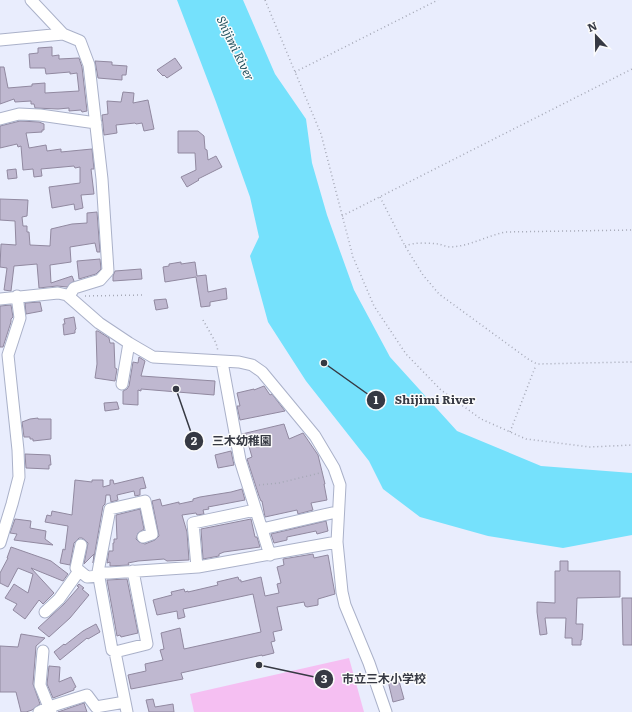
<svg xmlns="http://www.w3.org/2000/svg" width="632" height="712" viewBox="0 0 632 712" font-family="Literata,'Noto Sans JP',serif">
  <rect width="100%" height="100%" fill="#e9edfd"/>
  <path fill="#f5bff2" d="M349 658 364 712H194L190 694Z"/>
  <path fill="#75e1fc" d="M177 0H243L275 74 306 119 312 163 327 215 354 290 390 357 457 431 541 466 632 473V535L563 548 488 536 420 517 383 489 369 461 306 381 268 322 250 256 259 237 250 197 216 102Z"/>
  <path fill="#bfb8d0" stroke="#9189a0" d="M52 47V56L59 55V59L79 58 82 67 87 111 82 112 81 110 69 111V108L58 109 35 108 34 104H31V101L15 102 14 99 0 104V67H4L8 88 32 86V84L45 83V93L79 91 77 73 70 74V72L46 74 45 68H30L29 54 38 53V48Z
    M175 58 182 68 167 78 164 75 163 76 157 70Z
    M95 61 112 62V65L127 66 126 75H122V80L98 78Z
    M123 92 134 93 133 103 148 100 154 129 144 131 142 123 136 124 135 123 116 125 117 133 104 135 102 115 108 114 107 101 121 102Z
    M20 121 39 122 44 124V130H42V132L26 133 29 148 46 145 47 151 61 149V152L92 149 94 169H91L94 194 81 195 83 208 75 210 74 204 52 208 49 187 80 183V167L75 168 74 166 41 169 42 176 34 177 33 169 23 170 21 146 18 147 17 144 0 148V126Z
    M178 131H198L204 136 205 149 207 150 208 160 216 156 222 167 198 179 199 180 187 187 181 177 196 170 195 153H178Z
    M16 169 17 178 8 179 7 170Z
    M0 199 28 200 27 216 22 217 23 226H27V232H29L30 245 50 246 51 229 72 224 87 223V213L97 212 100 252H97L95 243 70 247 71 262 50 265 51 283 72 276 74 281 67 287 57 286 39 288 37 264 14 266 11 291 4 290 7 268 0 267 1 244 16 245 15 221 0 220Z
    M100 259 101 269 96 274 79 279 77 261Z
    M181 262V264L195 262 197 276 206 275 208 292 226 288 227 299 210 302V306L201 307 196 277 165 282 163 267 169 266V264Z
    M141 269 142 279 113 281V276L115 271Z
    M166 299 168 308 156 310 154 300Z
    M40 302 42 311 26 314 25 303Z
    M11 305 13 317 11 319V322L3 347H0V306Z
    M74 317 76 329 75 330V333L64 335 63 324H65L64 319Z
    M96 331H98L109 338 110 343H114L115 368 117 369 115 381 95 378 97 364Z
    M139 357 145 361 141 376 215 381 214 395 141 389V391L138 390V405L123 404V391L127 389 129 386 133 362 138 363Z
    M264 386 270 395 272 394 285 411 240 420 237 406H240L237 393 254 389V390Z
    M117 402 119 409 105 411 104 403Z
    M38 418V419H51V439L33 441V439H30V437H24L22 422 30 419Z
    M284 424 289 439 303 433 318 455 325 484H324L327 500 311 503 313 510 298 514 297 510 265 517 262 501H261L259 496 247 459 252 457 248 443 245 444 242 434Z
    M231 451 234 465 218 468 215 455Z
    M25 454 50 455 51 465H49V469L26 468Z
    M143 477 146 488 140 489V495L135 496 134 491 117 495 118 500 111 502 110 495H106L105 504 103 506 93 563 94 554 84 564 88 543 85 540 82 538H79L74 543 70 565 60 563 63 549 65 550 68 526 45 522 47 515 51 516 52 511 72 515 75 480 92 482V480H103V487L110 485V480H113L114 484Z
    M242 489 245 500 208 507 209 509 203 510 204 514 197 515 196 513 182 515 187 532 189 560 167 561 164 559 138 561 128 563 129 565 110 566V562L107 563 109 551H113V543H114V539H117L116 515 140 509 144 529 138 533 136 539 139 542 145 544 155 540 159 536 152 501 160 499 162 506 179 502V504L193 501V499L200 497 231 492Z
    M15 519 31 521 30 528 46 531 45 539 53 545 14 540 17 534 10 533Z
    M251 519 255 537H257L260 547 224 552 219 554V556L203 559 201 529Z
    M326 521 328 531 317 534 316 531 287 537V540L274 543 271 534Z
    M11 547 51 561 68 574 63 581 31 568 54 593 43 604 39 600 25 619 13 610 17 604 5 598 14 584 28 593 33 574 18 568 8 587 0 583V573L8 558H7Z
    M313 554 314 558 328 555 335 594 318 599V605L307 607 305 606 304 602 277 607 282 630 273 632 275 641 271 642 274 653 262 656V655L181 673 183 679 131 689 128 675 146 671 145 664 163 660 160 650 164 649 161 633 180 628 184 649 261 632 253 594 183 609 185 617 178 619 177 611 157 615 153 600 172 595 171 592 184 589 185 592 188 591V592L218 585 217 582 238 577 239 580H241V582L261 577 265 596 279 593 277 584 281 583 277 567 284 565 283 559Z
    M560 561H568V571H620V597L577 598 576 624H583L582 640H581V645H572V638H565L566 618H545L547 634 540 635 537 612V602L555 603V571H560Z
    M127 579 138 633 121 637 120 635 117 636 107 580Z
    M79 584 84 588 82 589 89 595 70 618 49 637 38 628 64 604 79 587 77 586Z
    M622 598H632V645H623Z
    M96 624 100 632 88 639 87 638 60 660 54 652 64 644 65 645 83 631Z
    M21 634 45 638 36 646 33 684 40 704 32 710 26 712H21L16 692H0V646L18 647Z
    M49 666 60 667 59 682 71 677 76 687 74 688V690L53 698 47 684Z
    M397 674 404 699 393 702 387 677Z
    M153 699 155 707 173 704 174 712H149L146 700Z
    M84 703 87 712H58Z"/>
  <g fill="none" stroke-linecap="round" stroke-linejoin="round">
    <defs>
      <path id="minor" d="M31 0 63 34 80 41 89 65 102 179 108 271 100 280 74 288 69 296
        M0 40 63 34
        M0 119 19 114 40 115 96 123
        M0 299 58 293 67 295 99 323 129 343 153 357 239 362 252 365 262 372 315 436 334 468 340 485 337 542 342 592 345 605 369 663 386 712
        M222 362 240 460 270 555
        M122 384 129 343
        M262 529 332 513H338
        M0 543 12 504 19 477 18 450 8 355 20 318 17 296
        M81 545 76 568 87 577 99 576
        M197 567 193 523 255 510
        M133 571 147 644 115 652 112 650 98 572 110 509 145 501 152 534 143 537
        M98 572 109 573 198 567 337 542
        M45 612 59 599 79 571
        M43 651 40 685 51 712
        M115 652 127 712
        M39 712 49 707 87 695 96 707 125 702"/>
    </defs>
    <use href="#minor" stroke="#aab1c9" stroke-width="13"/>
    <path stroke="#a5a8b6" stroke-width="1.5" stroke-dasharray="1 3" stroke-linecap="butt" d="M265 0 321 134 353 257 374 306 406 354 441 390 481 419 526 439 590 447 632 445
      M295 72 438 0
      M380 197 405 246 423 275 439 294 528 359 537 364 632 362
      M342 216 632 69
      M405 246C414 242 428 243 439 244 443 245 447 247 451 247 470 246 487 236 505 232L632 230
      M85 296 142 295
      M203 320 216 343 218 351
      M510 432 536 365
      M259 485 279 483 324 472"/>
    <use href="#minor" stroke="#fff" stroke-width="11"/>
  </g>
  <g text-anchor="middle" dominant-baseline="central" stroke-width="3" stroke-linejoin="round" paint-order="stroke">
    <g font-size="12" font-style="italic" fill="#255460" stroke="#fbfbfb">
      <text transform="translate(236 48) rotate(64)">Shijimi River</text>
    </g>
  </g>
  <path fill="none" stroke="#363943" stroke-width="1.5" d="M324 363L376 400M176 389L194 441M259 665L324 679"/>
  <g fill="#363943" stroke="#fbfbfb" stroke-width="1.5">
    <circle cx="324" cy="363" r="4"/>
    <circle cx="176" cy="389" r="4"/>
    <circle cx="259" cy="665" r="4"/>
    <circle cx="376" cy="400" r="10"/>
    <circle cx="194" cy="441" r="10"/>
    <circle cx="324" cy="679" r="10"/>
  </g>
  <g font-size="12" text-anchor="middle" font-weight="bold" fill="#fff">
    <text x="376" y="404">1</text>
    <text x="194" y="445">2</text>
    <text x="324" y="683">3</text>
  </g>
  <g font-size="12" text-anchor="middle" font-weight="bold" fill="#363943" stroke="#fbfbfb" stroke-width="3" stroke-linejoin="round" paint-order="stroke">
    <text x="435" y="404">Shijimi River</text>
    <text x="242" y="445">三木幼稚園</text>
    <text x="384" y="683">市立三木小学校</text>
  </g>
  <g transform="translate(596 36) rotate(338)" stroke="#fbfbfb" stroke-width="3" paint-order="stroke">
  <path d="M0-3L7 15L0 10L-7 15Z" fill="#363943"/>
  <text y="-6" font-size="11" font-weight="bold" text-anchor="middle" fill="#363943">N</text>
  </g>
</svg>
